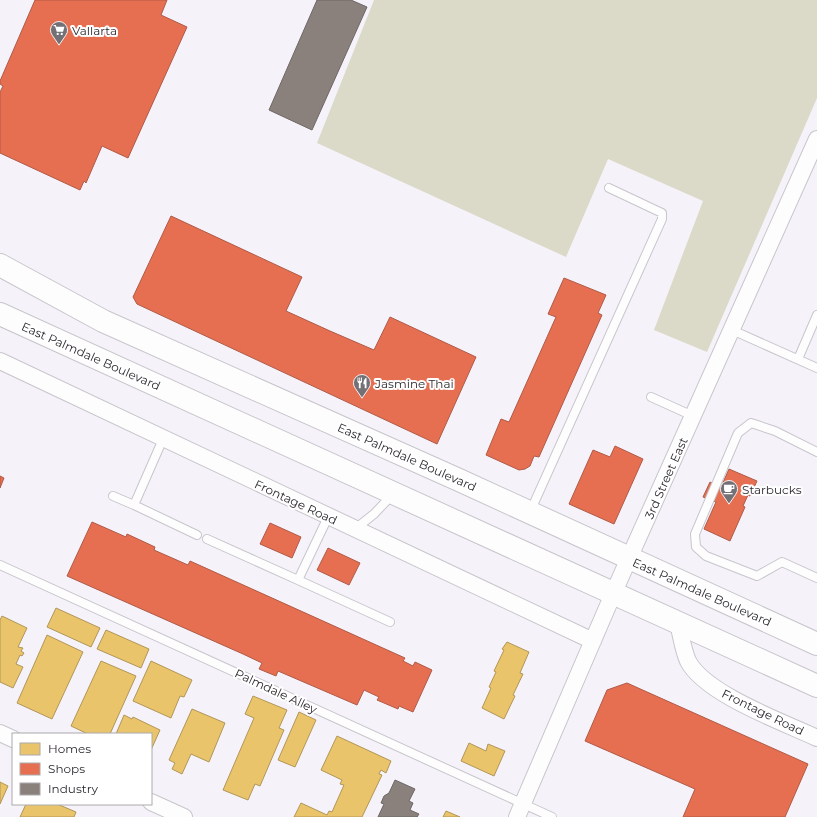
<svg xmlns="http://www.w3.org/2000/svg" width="817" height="817" viewBox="0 0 817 817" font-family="Montserrat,sans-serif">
  <rect width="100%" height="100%" fill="#f6f2fa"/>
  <path fill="#dbd9c7" d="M374 0H817V98L707 352 654 330 703 201 608 159 566 257 317 143Z"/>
  <path fill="#e9c46a" stroke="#b19658" d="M56 608 100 628 91 647 47 627Z
    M2 616 27 628 18 647 23 648 21 651 24 653 22 656 20 655 16 664 23 667 13 688 0 682V620Z
    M106 630 149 649 141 668 97 649Z
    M47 635 83 652 52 719 17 703Z
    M507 642 529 652 520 673 523 674 513 695 515 696 504 719 482 708 491 688 489 687 496 672 494 671 504 650 502 649Z
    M101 661 136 676 110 734H88L71 726Z
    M151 661 192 680 184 697 180 696 171 718 133 701Z
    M253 696 287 710 279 728 284 730 260 786 255 784 248 800 223 790 254 718 245 714Z
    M192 709 225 723 209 762 191 754 182 774 172 769 175 763 169 760Z
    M299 712 316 720 295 767 278 760Z
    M124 715 132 719 133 717 160 730 151 750V734H116Z
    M337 736 391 761 386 773 381 770 379 774 382 775 362 817H294L301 803 327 815 329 811 332 812 344 785 340 784 342 780 321 770Z
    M469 743 486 751 488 744 505 751 494 776 461 761Z
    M0 782 8 786 0 804Z
    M26 804H57L76 812 74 817H20Z
    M446 811 460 817H443Z"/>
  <path fill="#e76f51" stroke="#af5a47" d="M35 0H167L161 15 187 27 128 158 102 146 86 183 84 181 80 190 0 153V92L3 86 0 84V81Z
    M171 216 302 277 286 311 330 331 374 350 390 317 476 357 437 444 137 304 133 297Z
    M564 278 606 295 598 313 602 315 539 457 534 456 530 466 525 469 519 470 486 455 501 419 509 422 556 317 548 314Z
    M615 446 643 459 614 524 569 504 593 450 610 457Z
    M729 469 757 481 750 496 748 495 743 506 745 507 730 541 704 529 716 502 703 497 710 482 721 487Z
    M0 476 4 478 0 488Z
    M92 522 126 537 127 534 155 547 154 550 188 565 190 561 405 658 403 661 413 666 415 662 432 670 413 712 399 706 398 709 377 700 379 697 364 690 357 705 278 671 276 676 259 669 262 663 243 654 67 576Z
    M270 523 301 537 292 558 260 544Z
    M328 548 360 563 349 585 317 570Z
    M627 683 808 764 785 817H683L695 789 585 741 607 690Z"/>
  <path fill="#8a817c" stroke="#6e6765" d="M317 0H351L367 7 312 130 269 110Z
    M395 780 415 789 409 801 413 803 410 810 419 814 417 817H378L384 804 381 803 384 796 389 793Z"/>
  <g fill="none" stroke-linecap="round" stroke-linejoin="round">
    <defs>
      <path id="service" d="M732 330 817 368
        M798 359 817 315
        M651 397 693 416
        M163 439 134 505 197 535
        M817 452 775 431 751 423 738 433 695 534 696 547 706 556 757 576 782 562 817 578
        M113 496 134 505
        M530 512 662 219V213L609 188
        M355 529 374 514 393 494
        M207 539 298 580 328 517
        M0 565 552 817
        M298 580 390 622"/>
      <path id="minor" d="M0 361 593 641
        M678 623C681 635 683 650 688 661 705 694 783 722 817 738
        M0 733 13 739
        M151 802 184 817
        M517 817 613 594 817 139"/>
      <path id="trunk" d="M0 265 103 321 459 480 817 644
        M0 314 817 686"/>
    </defs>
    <use href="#service" stroke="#c8c5cb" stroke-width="10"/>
    <use href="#minor" stroke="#c8c5cb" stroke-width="18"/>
    <use href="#trunk" stroke="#c8c5cb" stroke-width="24"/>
    <use href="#service" stroke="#fefdfe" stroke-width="8"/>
    <use href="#minor" stroke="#fefdfe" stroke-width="16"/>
    <use href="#trunk" stroke="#fefdfe" stroke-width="22"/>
  </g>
  <defs>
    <symbol id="supermarket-pin" viewBox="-11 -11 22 30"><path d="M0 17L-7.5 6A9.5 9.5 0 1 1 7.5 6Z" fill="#737076" stroke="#fff"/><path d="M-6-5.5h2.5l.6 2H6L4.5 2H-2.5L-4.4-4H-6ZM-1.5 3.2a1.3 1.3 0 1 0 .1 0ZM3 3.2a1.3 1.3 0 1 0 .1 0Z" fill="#fff"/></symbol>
    <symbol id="restaurant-pin" viewBox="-11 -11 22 30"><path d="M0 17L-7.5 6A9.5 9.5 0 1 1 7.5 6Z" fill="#737076" stroke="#fff"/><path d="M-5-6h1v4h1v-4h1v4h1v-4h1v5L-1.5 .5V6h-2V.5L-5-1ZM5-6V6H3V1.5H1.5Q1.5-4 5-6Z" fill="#fff"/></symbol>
    <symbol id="cafe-pin" viewBox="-11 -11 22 30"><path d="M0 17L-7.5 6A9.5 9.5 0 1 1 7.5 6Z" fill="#737076" stroke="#fff"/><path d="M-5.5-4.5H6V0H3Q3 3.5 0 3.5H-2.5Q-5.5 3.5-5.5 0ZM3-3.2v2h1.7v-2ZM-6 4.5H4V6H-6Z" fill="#fff"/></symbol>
  </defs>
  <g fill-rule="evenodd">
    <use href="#supermarket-pin" x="49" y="20" width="20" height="27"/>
    <use href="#restaurant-pin" x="352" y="373" width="20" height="27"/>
    <use href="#cafe-pin" x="719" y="479" width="20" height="27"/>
  </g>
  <g text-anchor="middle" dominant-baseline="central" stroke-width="4" stroke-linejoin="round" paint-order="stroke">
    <g font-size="12" fill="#2d2a2f" stroke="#fff" text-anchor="start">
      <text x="72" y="30">Vallarta</text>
      <text x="375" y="383">Jasmine Thai</text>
      <text x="742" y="489">Starbucks</text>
    </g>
    <g font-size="12" fill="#2d2a2f" stroke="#fff">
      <text transform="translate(91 356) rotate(24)">East Palmdale Boulevard</text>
      <text transform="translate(407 457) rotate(24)">East Palmdale Boulevard</text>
      <text transform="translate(666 478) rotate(-66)">3rd Street East</text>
      <text transform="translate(296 502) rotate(25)">Frontage Road</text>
      <text transform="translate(702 592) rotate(24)">East Palmdale Boulevard</text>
      <text transform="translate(276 691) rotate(25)">Palmdale Alley</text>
      <text transform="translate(763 712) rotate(26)">Frontage Road</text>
    </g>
  </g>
  <rect x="12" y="733" width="140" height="72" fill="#ffffff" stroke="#abaaac"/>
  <rect x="20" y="743" width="20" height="12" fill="#e9c46a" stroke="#abaaac"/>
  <text x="48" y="753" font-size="12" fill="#2d2a2f">Homes</text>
  <rect x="20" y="763" width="20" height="12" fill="#e76f51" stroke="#abaaac"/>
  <text x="48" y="773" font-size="12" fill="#2d2a2f">Shops</text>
  <rect x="20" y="783" width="20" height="12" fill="#8a817c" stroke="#abaaac"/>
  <text x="48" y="793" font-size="12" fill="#2d2a2f">Industry</text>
</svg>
